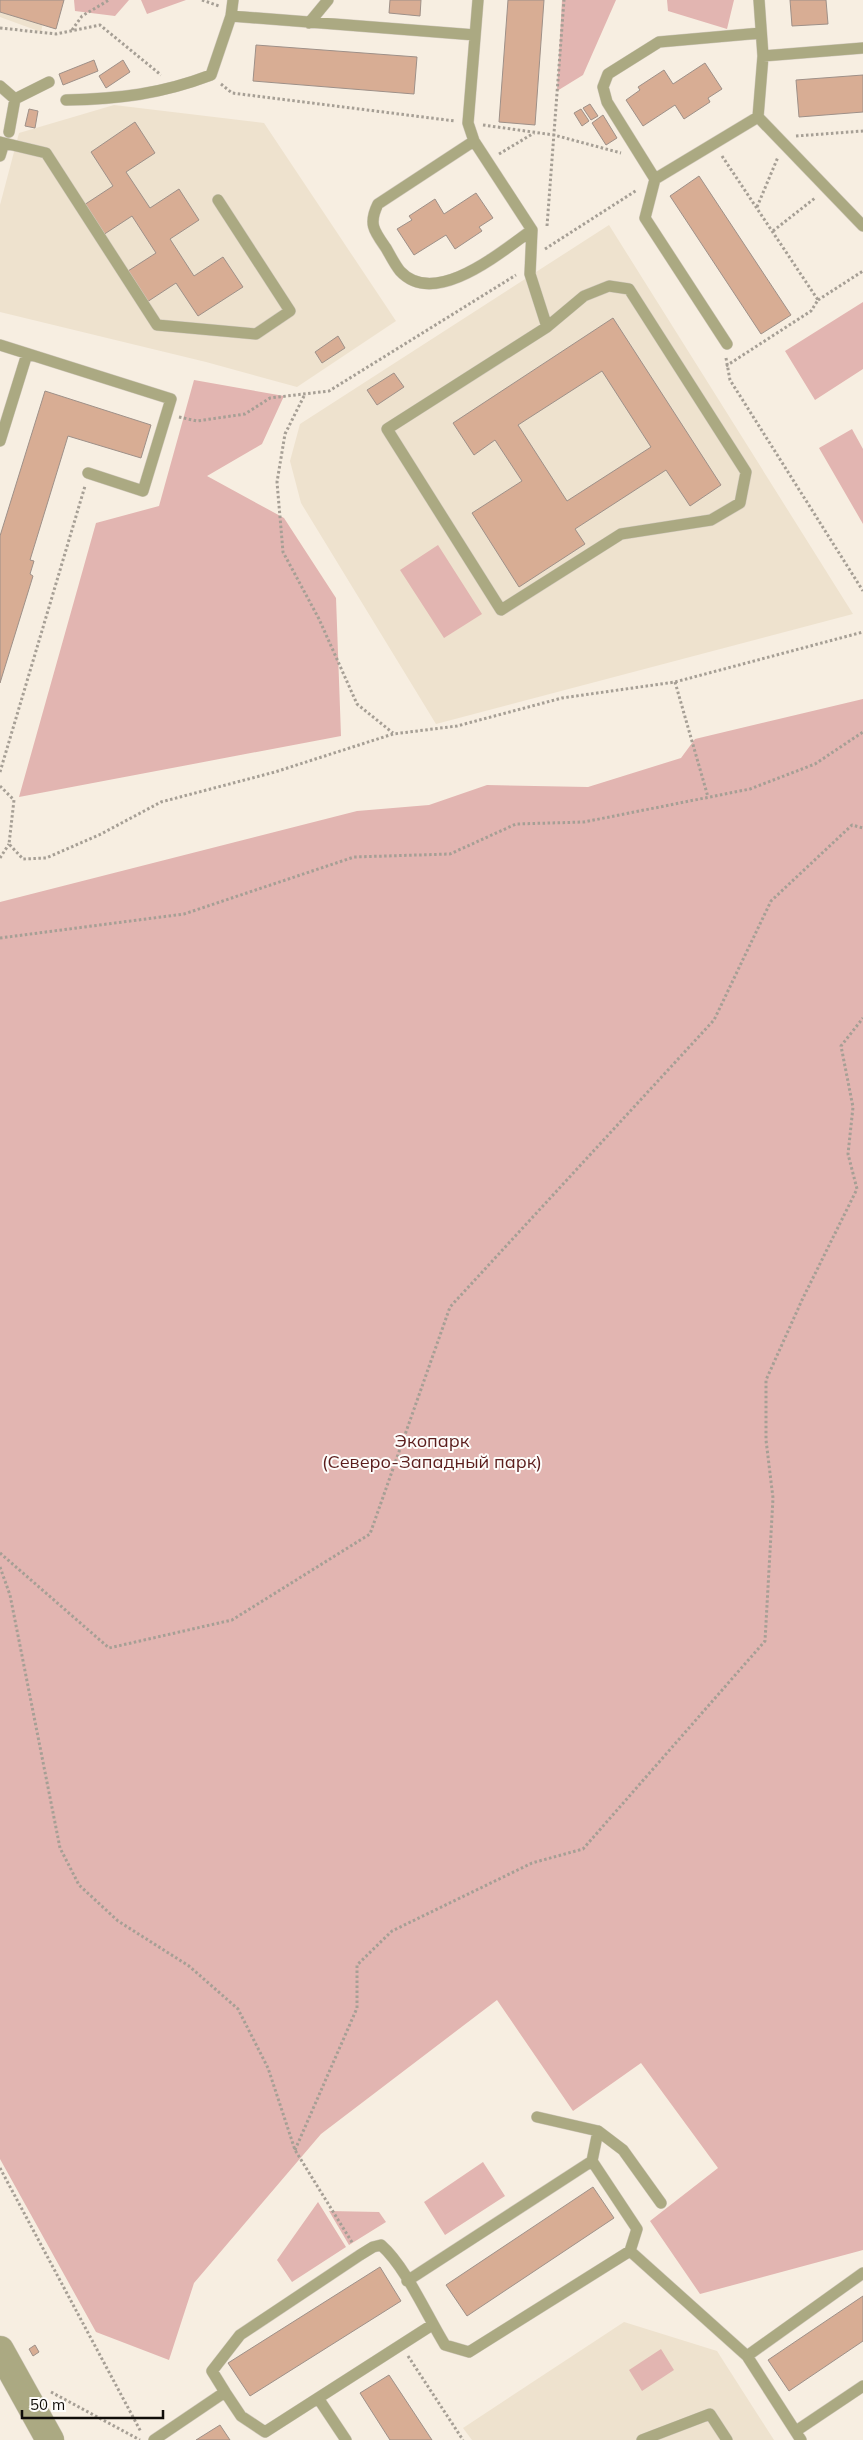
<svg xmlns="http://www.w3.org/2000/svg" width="863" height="2440" font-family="Mulish,sans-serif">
	<rect width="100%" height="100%" fill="#f7eee1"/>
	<path fill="#eee2ce" d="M0,0H48L41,32L0,17Z
		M114,105L264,123L396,321L297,387L206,362L0,312V205L19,133Z
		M609,225L853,614L436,724L301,503L290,461L300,424Z
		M624,2322L717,2351L774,2440H472L463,2428Z"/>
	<path fill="#e2b5b1" d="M74,0H129L115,16L75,11Z
		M141,0H186L147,14Z
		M562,0H616L583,75L557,91Z
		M667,0H734L727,29L668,11Z
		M863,302V369L815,400L785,351Z
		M194,380L284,396L262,444L207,476L284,518L336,598L341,736L19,797L96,523L159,506Z
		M852,429L863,449V524L819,448Z
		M438,545L482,614L444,638L400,570Z
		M863,699V2250L700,2294L650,2221L718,2168L641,2063L573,2111L497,2000L321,2134L194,2283L169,2360L96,2332L0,2159V902L357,811L429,805L487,785L588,787L681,758L695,739Z
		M483,2162L505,2196L445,2235L424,2202Z
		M318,2202L346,2247L292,2282L277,2260Z
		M329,2211L379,2212L386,2222L349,2245Z
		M661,2349L674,2370L642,2391L629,2370Z"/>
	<path fill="#d8ad94" stroke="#9e9088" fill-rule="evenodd" d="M0,0H64L56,29L0,12Z
		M390,0H421L420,16L389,13Z
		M508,0H544L535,125L499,122Z
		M790,0H826L828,24L792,26Z
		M256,45L417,57L414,94L253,81Z
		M94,60L98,71L63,85L59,74Z
		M123,60L130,72L106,88L99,76Z
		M705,63L722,89L708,98L710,102L684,119L675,105L643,126L626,100L640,90L638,87L664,70L673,84Z
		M863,75V112L799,117L796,80Z
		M590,104L598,116L591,120L583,108Z
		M29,109L38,111L35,128L25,126Z
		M581,109L589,121L582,126L574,113Z
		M603,115L617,138L606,145L592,123Z
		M135,122L155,153L126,172L150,208L179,189L199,220L170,239L194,276L223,257L243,287L198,316L176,283L147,302L128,271L156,253L132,216L103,235L84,205L113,186L91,152Z
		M699,176L791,315L761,334L670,196Z
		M476,193L493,218L479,227L482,231L455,249L446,235L414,255L397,229L412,220L409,216L435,199L444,214Z
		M613,318L721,485L690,506L666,470L575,529L585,544L519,587L472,513L522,481L495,440L474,455L453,423ZM602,371L651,447L567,501L518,425Z
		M338,336L345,348L322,363L315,352Z
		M394,373L404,387L377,405L367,390Z
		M45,391L151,425L141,458L68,436L30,560L34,561L30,574L33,576L0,683V536Z
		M593,2187L614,2218L467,2316L446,2285Z
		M380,2267L401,2301L250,2396L228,2363Z
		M863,2296V2341L789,2391L768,2360Z
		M35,2345L39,2352L33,2356L29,2349Z
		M389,2375L432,2440H390L360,2393Z
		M220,2425L230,2440H196Z"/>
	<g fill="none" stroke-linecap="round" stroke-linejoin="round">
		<g stroke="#d2cabe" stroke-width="12">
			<path id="service" d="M233,0L231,16L475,35
				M478,0L468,123L474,141L532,230L530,274L547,327
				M309,23L328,0
				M763,56L863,48
				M0,86L15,99
				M66,100C119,99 161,94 211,75L231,16
				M758,117L863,226
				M9,132L15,99L49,82
				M474,141L378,204C368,224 374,231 386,248C390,255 395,265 400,271C435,309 502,251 532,230
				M0,142L4,143L0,156
				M4,143L46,153L157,325L256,334L290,311L218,200
				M655,179L758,117L763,56L759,0
				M609,286L629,289L746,472L740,503L711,520L621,534L501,610L387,429L547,327L584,296Z
				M727,344L645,218L655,179L607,102L603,87L608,74L659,42L761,33
				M0,345L171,399L143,491L88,473
				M0,441L27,354
				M537,2117L598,2131L623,2150L661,2203
				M592,2161L598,2131
				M407,2281L592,2161L637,2229L630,2251
				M747,2356L863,2273
				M225,2392L241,2416L265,2432L432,2325
				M318,2398L346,2440
				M796,2431L863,2386
				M154,2440L225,2392L212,2371L240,2335L360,2255L373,2247L381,2245C406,2267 427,2316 445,2345L469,2352L630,2251L747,2356L801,2440
				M642,2440L710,2414L727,2440"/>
		</g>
		<g stroke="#d2cabe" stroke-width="29">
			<path id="tertiary" d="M0,2350L50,2440"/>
		</g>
		<path stroke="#a69f95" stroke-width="3" stroke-dasharray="2.5 2.5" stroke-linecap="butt" d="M202,0L219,6
			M0,28L56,34L100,25L161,75
			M72,30L82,16L109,0
			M221,84L232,93L455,121
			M483,125L554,135L621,153
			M796,136L863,131
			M499,154L534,133
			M722,156L818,300L811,311L726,366
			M757,207L778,157
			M547,226L564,0
			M773,231L815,198
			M545,249L637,190
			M818,300L863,271
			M726,358L730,380L863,591
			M304,396L285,434L277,482L283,552L319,619L357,704L393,733
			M179,417L197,421L245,414L270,398L329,391L516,275
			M675,682L708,797
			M0,772L85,486
			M0,786L14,800L9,844L23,859L46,858L101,834L161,802L275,772L393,734L457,726L562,698L675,682L863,632
			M0,858L9,844
			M0,938L184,914L354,857L450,854L516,824L584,822L750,789L815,764L863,732
			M0,1553L109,1648L232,1620L370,1534L450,1307L714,1020L771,901L852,825L863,828
			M0,1567L10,1595L60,1848L79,1885L118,1921L189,1966L238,2009L268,2068L295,2150L353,2244
			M295,2150L357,2008V1965L392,1931L532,1863L583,1849L765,1641L773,1498L766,1440V1380L802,1300L857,1189L848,1154L853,1107L841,1046L863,1018
			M0,2168L141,2432
			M408,2356L463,2440
			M51,2392L140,2440"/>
		<use href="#service" stroke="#aba982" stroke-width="11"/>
		<use href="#tertiary" stroke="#aba982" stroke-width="28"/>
	</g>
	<g text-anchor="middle" stroke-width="4" stroke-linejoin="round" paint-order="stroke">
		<g font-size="18" fill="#5b1d1c" stroke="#fefcfa">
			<text x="432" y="1447">Экопарк<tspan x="432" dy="21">(Северо-Западный парк)</tspan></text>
		</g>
	</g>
	<path d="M22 2410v8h141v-8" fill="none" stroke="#100d09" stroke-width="2.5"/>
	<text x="30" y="2410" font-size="15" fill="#100d09" stroke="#fefcfa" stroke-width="4" paint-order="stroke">50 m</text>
</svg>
